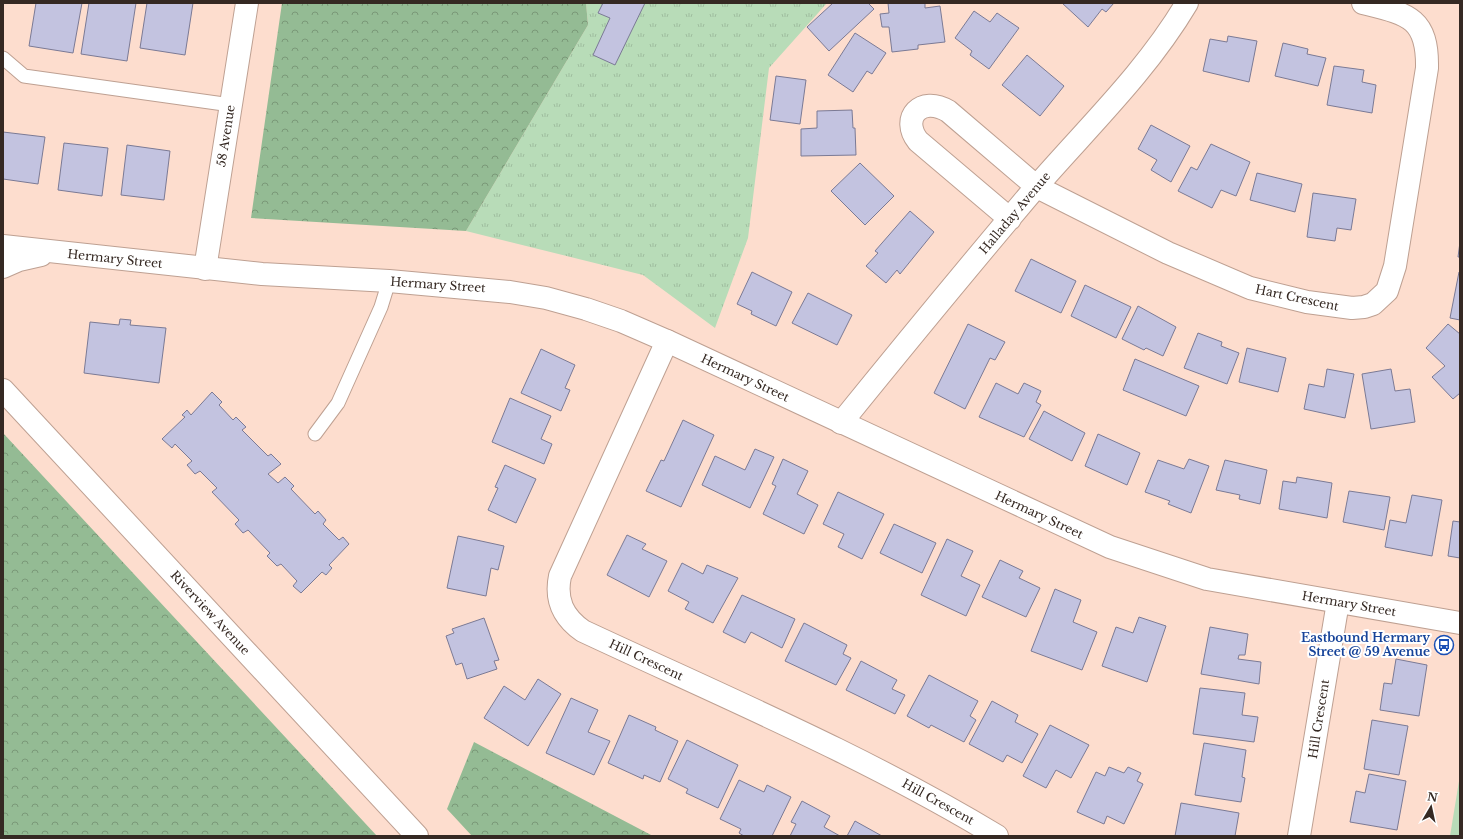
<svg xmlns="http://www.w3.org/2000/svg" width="1463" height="839" font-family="'Libre Baskerville',serif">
	<defs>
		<pattern id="grass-tufts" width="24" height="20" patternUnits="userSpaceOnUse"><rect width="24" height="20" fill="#b8dcb8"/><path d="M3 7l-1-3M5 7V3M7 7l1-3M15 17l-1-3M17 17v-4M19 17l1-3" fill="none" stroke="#9fbd9e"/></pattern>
		<pattern id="forest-crowns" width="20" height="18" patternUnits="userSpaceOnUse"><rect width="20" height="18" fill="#94bb94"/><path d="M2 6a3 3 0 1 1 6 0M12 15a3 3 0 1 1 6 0" fill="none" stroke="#7a9878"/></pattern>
	</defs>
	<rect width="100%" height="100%" fill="#fdddce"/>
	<path fill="url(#grass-tufts)" d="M586,3H827L769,68L748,238L715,328L643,275L466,231L588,25Z"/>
	<path fill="url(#forest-crowns)" d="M282,3H586L588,25L466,231L251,218Z
		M3,433L377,836H3Z
		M474,742L653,836H472L447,809Z"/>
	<path fill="#b8dcb8" d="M1460,775V836H1450Z"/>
	<path fill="#c3c3e0" stroke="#7b7a95" d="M36,3H82L73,53L29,46Z
		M89,3H136L127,61L81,54Z
		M147,3H193L185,55L140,48Z
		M603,3H645L615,65L593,55L610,18L598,13Z
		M833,3H868L874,9L829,51L807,27Z
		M888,3H925V8L940,6L945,42L918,45V49L892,52L889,27H882L880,14L889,13Z
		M1062,3H1114L1106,12L1102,9L1088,27Z
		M974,11L990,22L997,13L1019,28L989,69L970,55L972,51L955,38Z
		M855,33L886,53L872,74L867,71L853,92L828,75Z
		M1228,36L1257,41L1249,82L1203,71L1210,39L1227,42Z
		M1283,43L1308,49L1307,54L1326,58L1318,86L1275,76Z
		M1027,55L1064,86L1040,116L1002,85Z
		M1334,66L1364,70L1362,82L1376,85L1372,113L1327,105Z
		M776,76L806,80L800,124L770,120Z
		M852,110L853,128H855L856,155L801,156V129L817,128V111Z
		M1151,125L1190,146L1171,182L1151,170L1157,160L1138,149Z
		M3,132L45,137L38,184L3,179Z
		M64,143L108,148L102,196L58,190Z
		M1211,144L1250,162L1236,196L1221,190L1212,208L1178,191L1191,167L1197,170Z
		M127,145L170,151L164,200L121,195Z
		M860,163L894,196L865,225L831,191Z
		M1257,173L1302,184L1295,212L1250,200Z
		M1313,193L1356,199L1351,230L1337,228L1335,241L1307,237Z
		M910,211L934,232L900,274L897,270L886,283L866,266L878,253L875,251Z
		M1460,242V257H1458Z
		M1031,259L1076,281L1061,313L1015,291Z
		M752,272L792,292L776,326L751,314L752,311L737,304Z
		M1459,272H1460V320L1450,318Z
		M1085,285L1131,307L1116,338L1071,316Z
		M808,293L852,315L837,345L792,323Z
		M1138,306L1176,327L1163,356L1146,348L1144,350L1122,339Z
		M120,319L131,320L130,325L166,328L159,383L84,373L90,322L119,325Z
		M968,324L1005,342L995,360L990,358L965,409L934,393Z
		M1448,324L1460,334V393L1453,399L1432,377L1445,366L1426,348Z
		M1198,333L1222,342L1221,346L1239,353L1227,384L1184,368Z
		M1247,348L1286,358L1278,392L1239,382Z
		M541,349L575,365L565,388L570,390L561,411L521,393Z
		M1135,359L1199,386L1186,416L1123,390Z
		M1327,369L1354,374L1345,418L1304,409L1309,384L1324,387Z
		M1391,369L1395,391L1410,389L1415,422L1371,429L1362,374Z
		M996,383L1018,394L1024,383L1041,391L1036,402L1041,405L1024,437L979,417Z
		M212,392L222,402L219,405L233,420L236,417L246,427L242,430L268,456L271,454L281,464L268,474L278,483L285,477L294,486L291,489L315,514L318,511L326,520L323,524L339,540L343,537L349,544L329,565L332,568L326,575L322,572L301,593L293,586L297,581L281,564L277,566L267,556L270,553L248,530L243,533L235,524L239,520L212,492L217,488L200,471L195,474L187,465L192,461L175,444L172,448L162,439L185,417L182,415L187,410L191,415Z
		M510,398L551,416L541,439L552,444L544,464L492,442Z
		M1044,411L1085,433L1072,461L1029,439Z
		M683,420L714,435L681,507L646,491L661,460L664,461Z
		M1098,434L1140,453L1127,485L1085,466Z
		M755,449L774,457L750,508L702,485L715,456L745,470Z
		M783,459L808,471L797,494L818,505L804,534L763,514L776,486L772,484Z
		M1189,459L1209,466L1191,513L1168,504L1170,501L1145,492L1158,460L1184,469Z
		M1225,460L1267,470L1260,504L1239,499L1240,495L1216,490Z
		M505,465L536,479L516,523L488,510L498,488L495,487Z
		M1297,477L1332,483L1327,518L1279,509L1283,481L1296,483Z
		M1349,491L1390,497L1384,530L1343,522Z
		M838,492L884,514L862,559L838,547L844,534L823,524Z
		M1412,495L1442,500L1432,556L1385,547L1390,520L1406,523Z
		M1453,521L1460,522V558L1448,556Z
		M894,524L936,543L922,573L880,553Z
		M627,535L646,544L642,549L667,561L649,597L607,575Z
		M458,536L504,546L498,570L491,568L486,596L447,588Z
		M947,539L973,551L961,576L980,585L966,616L921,595Z
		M1000,560L1023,571L1019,578L1040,588L1026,617L982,597Z
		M682,563L703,574L707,565L738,578L713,623L685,609L689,602L668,591Z
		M1055,589L1081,600L1073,622L1097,632L1082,670L1031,651Z
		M742,595L795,619L782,648L751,632L745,643L723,632Z
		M1139,617L1166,626L1147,682L1102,666L1116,627L1133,633Z
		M484,618L499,660L494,661L497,669L467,679L462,663L456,665L446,636L454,633L452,629Z
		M804,623L847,645L843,654L851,658L836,685L785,661Z
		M1210,627L1248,634L1245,655H1239L1238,659L1261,662L1259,684L1201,674Z
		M1396,659L1427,665L1419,716L1380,710L1384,683L1392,684Z
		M861,661L897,680L892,689L905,695L895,714L846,690Z
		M929,675L978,701L970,716L976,720L964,742L931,725L929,728L907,716Z
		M538,679L561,694L528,746L484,718L504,686L525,700Z
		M1200,688L1245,693L1242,715L1258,717L1254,742L1193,734Z
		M571,698L598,710L588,732L610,741L594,775L546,753Z
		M992,701L1018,715L1015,722L1038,734L1022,763L1007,755L1003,762L969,744Z
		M629,715L656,727L655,730L678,741L660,782L644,775L643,779L608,763Z
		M1372,720L1408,726L1399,775L1364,769Z
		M1050,725L1089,745L1071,778L1056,770L1046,788L1023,776Z
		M687,740L738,765L718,808L686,793L688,789L668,779Z
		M1204,743L1246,750L1242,777L1245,778L1241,802L1195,795Z
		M1109,767L1124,773L1128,767L1141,773L1137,781L1143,784L1124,824L1107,816L1104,824L1077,812L1096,772L1105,776Z
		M1369,774L1406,781L1397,830L1350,822L1356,791L1365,793Z
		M739,780L764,792L767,785L791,797L772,836H744L739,833L741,829L720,819Z
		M802,801L830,816L824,827L840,836H790L796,824L791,822Z
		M1181,803L1239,813L1235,836H1175Z
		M855,821L882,836H847Z"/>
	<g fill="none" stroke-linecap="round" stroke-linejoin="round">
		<g stroke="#bea092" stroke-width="15">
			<path id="service" d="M3,58L24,76L231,105
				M315,434L338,403L381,307L389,281"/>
		</g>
		<g stroke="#bea092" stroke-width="24">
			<path id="minor" d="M1010,219L918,141C900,118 921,95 948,111L1037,187L1168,253L1250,288L1307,302L1352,308L1364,307L1373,304L1387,291L1395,266L1427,68C1428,17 1407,14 1363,3
				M205,269L247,3
				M667,341L560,576C555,600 563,617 583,631C722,696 865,756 997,836
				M841,423C905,344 970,265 1036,187C1088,127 1146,72 1187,3
				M1299,836L1338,602"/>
		</g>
		<g stroke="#bea092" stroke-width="24">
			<path id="tertiary" d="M3,246L262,274L389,281L510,292L546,298L586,309L621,321L667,341L1110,547L1207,579L1460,623
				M3,267L19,260L41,255
				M3,390L417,836"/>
		</g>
		<use href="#service" stroke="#fff" stroke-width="13"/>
		<use href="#minor" stroke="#fff" stroke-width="22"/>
		<use href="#tertiary" stroke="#fff" stroke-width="22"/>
	</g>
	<defs>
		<g id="bus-ring" transform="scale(1)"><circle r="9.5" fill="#fff" stroke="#1a4fb4" stroke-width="1.5"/><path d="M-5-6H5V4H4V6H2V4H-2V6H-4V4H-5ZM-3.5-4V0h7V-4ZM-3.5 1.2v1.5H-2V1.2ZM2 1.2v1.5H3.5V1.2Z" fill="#1a4fb4"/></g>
	</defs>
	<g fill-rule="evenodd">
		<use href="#bus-ring" x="1444" y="645"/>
	</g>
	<g text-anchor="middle" stroke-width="4" stroke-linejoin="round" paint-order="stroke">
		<g font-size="12" fill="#352923" stroke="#fff">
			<text transform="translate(226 136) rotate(-81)" y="4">58 Avenue</text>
			<text transform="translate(1015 213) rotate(-50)" y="4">Halladay Avenue</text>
			<text transform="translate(115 259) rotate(6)" y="4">Hermary Street</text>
			<text transform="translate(438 285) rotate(4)" y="4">Hermary Street</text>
			<text transform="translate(1297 298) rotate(12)" y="4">Hart Crescent</text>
			<text transform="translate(745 378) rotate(25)" y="4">Hermary Street</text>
			<text transform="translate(1039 515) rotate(25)" y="4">Hermary Street</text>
			<text transform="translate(1349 604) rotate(10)" y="4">Hermary Street</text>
			<text transform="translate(210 613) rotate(47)" y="4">Riverview Avenue</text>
			<text transform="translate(646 660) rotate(25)" y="4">Hill Crescent</text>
			<text transform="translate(1319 719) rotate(-81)" y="4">Hill Crescent</text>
			<text transform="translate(938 802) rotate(29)" y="4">Hill Crescent</text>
		</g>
		<g font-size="12" font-weight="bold" fill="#164399" stroke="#fff" text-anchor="end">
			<text x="1430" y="642">Eastbound Hermary<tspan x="1430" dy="14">Street @ 59 Avenue</tspan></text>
		</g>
	</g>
	<rect width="1463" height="839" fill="none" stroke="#352923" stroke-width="8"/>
	<g transform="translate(1431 807) rotate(9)" stroke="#ffffff" stroke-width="3" paint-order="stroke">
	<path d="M0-3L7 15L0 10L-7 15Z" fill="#352923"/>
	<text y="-6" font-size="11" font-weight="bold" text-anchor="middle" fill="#352923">N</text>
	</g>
</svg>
